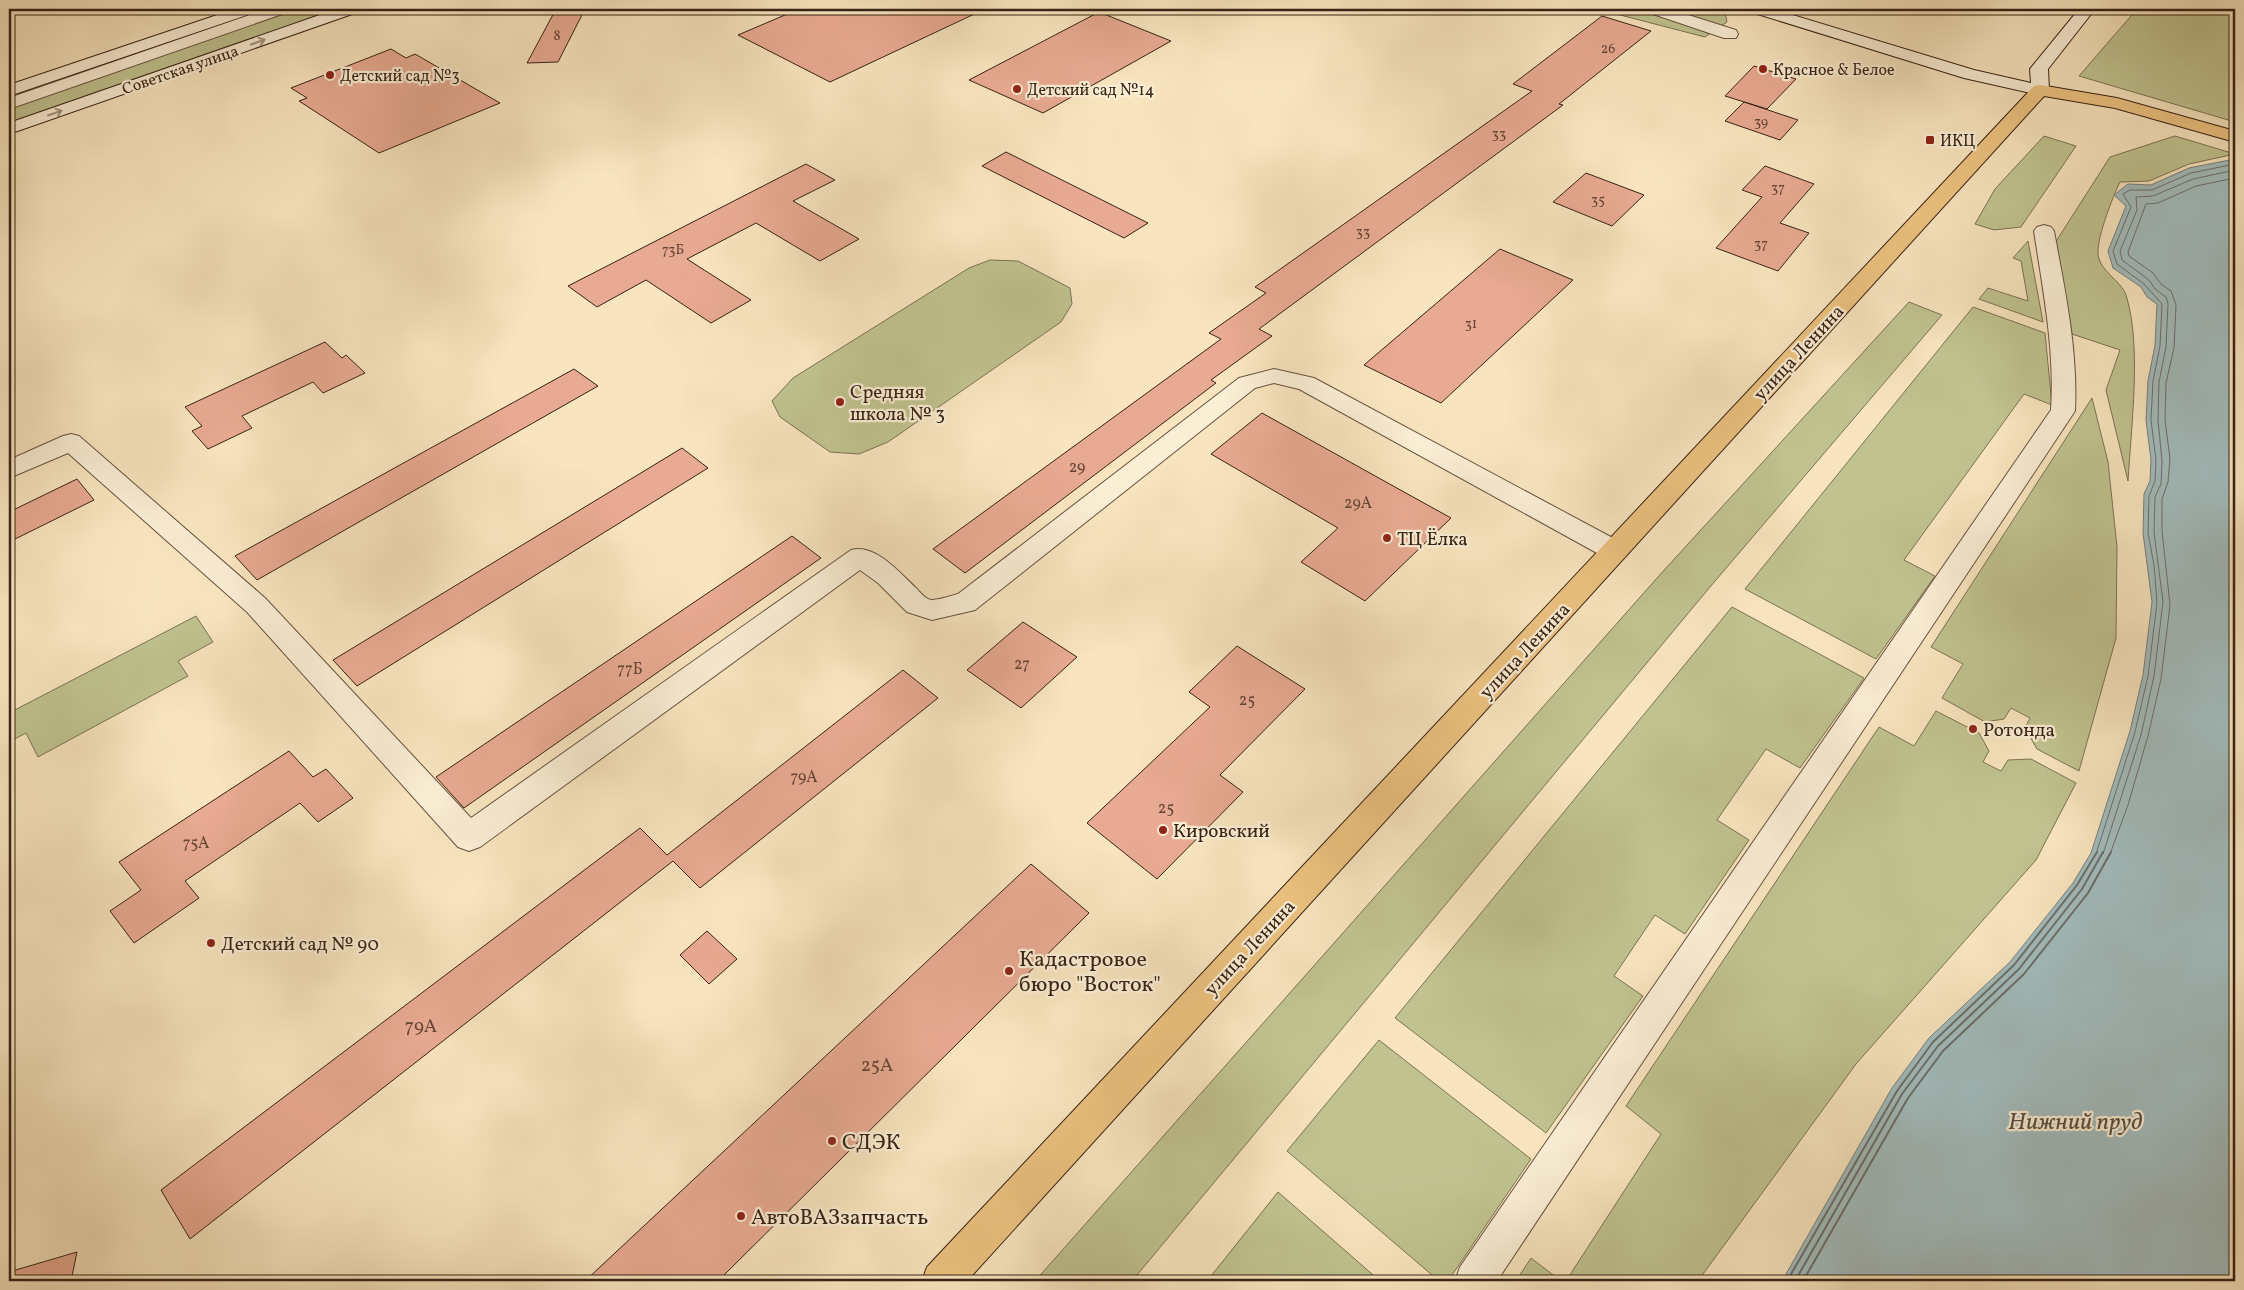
<svg xmlns="http://www.w3.org/2000/svg" width="2244" height="1290" font-family="Vollkorn,serif">
	<rect width="100%" height="100%" fill="#f8e5bf"/>
	<filter id="stains"><feTurbulence type="fractalNoise" baseFrequency=".004" numOctaves="4"/><feColorMatrix values="0 0 0 0 .2 0 0 0 0 .09 0 0 0 0 .02 0 0 0 .5 -.17"/></filter>
	<radialGradient id="worn" r=".72"><stop offset=".6" stop-color="#630" stop-opacity="0"/><stop offset="1" stop-color="#630" stop-opacity=".3"/></radialGradient>
	<path fill="#c0c390" stroke="#7c7252" d="M267,9H338L9,125V98Z
		M1597,9H1716L1725,12L1727,22L1705,37Z
		M2137,9H2235V122L2079,76Z
		M2044,136L2076,146L2021,227L1994,230L1975,224L1995,189Z
		M2175,136L2235,154L2189,164L2149,181L2120,182C2113,196 2098,235 2098,251C2097,270 2121,280 2126,295C2142,346 2131,427 2128,481L2106,390L2120,350L2072,334L2055,243L2110,157Z
		M2028,241L2043,322L1979,299L1988,288L2028,301L2021,261L2013,258Z
		M990,260L1018,261L1070,288L1072,304L1061,322L888,442L859,454L830,452L780,417L772,401L793,378L969,268Z
		M1909,302L1942,315L1710,587L1132,1281H1035L1657,578Z
		M1973,307L2045,333L2052,405L2024,394L1904,560L1935,576L1876,659L1745,589Z
		M2092,398L2108,462L2117,547L2116,638L2079,771L2037,749L2025,728L2030,718L2011,708L2004,719L1985,722L1942,698L1963,664L1931,647Z
		M1732,607L1864,678L1800,768L1766,749L1717,820L1749,840L1685,934L1655,915L1614,976L1643,996L1546,1133L1395,1018Z
		M196,616L213,642L178,661L188,676L38,757L26,733L9,742V713Z
		M1936,711L1979,733L1989,751L1983,762L2001,771L2008,760L2031,759L2076,783L2036,860L1856,1064L1698,1281H1566L1661,1134L1626,1106L1879,727L1914,746Z
		M1379,1040L1531,1159L1448,1281H1439L1287,1151Z
		M1278,1192L1380,1281H1207Z
		M1531,1258L1561,1281H1516Z"/>
	<path fill="#a2bcbd" stroke="#777e7a" d="M2235,159V1281H1782L1892,1088L1929,1038L2010,962L2073,883L2091,853L2130,731L2143,675L2152,602L2143,533L2144,494L2150,481L2151,460L2146,420L2148,381L2155,345L2157,304L2147,297L2141,287L2113,268L2108,251L2126,206L2114,195L2128,184L2151,185L2189,168Z"/>
	<g fill="none" stroke-linecap="round" stroke-linejoin="round">
		<path stroke="#6c6f69" stroke-width="1" d="M2096,854L2135,732L2148,676L2157,603L2154,565L2148,533L2149,496L2155,481L2156,460L2151,420L2153,381L2160,346L2162,304L2144,284L2117,264L2113,251L2131,207L2123,194L2130,190H2152L2191,173L2235,164
			M2103,854L2141,735L2154,676L2163,602L2154,532L2155,497L2161,484L2162,461L2158,420L2159,382L2166,347L2168,304L2166,297L2155,289L2149,280L2122,260L2120,251L2137,210L2136,197L2153,196L2193,179L2235,170
			M2110,854L2128,805L2148,736L2161,679L2170,605L2162,531V499L2168,482L2170,459L2165,420L2166,383L2174,348L2176,305L2171,291L2161,284L2153,273L2129,256L2128,252L2146,204L2158,203L2196,186L2235,178"/>
		<path stroke="#6c6f69" stroke-width="2" d="M1787,1281L1897,1091L1933,1042L2014,965L2077,885L2097,852
			M1795,1281L1902,1094L1938,1046L2019,969L2082,889L2103,852
			M1803,1281L1908,1098L1943,1051L2024,974L2088,893L2111,852"/>
	</g>
	<path fill="#e8aa92" stroke="#372215" d="M556,9H585L558,62L527,63Z
		M799,9H985L830,82L738,35Z
		M1099,12L1171,41L1043,113L969,80Z
		M1602,16L1651,31L1559,104L1563,105L1259,329L1272,336L1211,380L1216,383L965,573L933,549L1221,339L1209,333L1266,293L1255,287L1532,91L1513,84Z
		M391,49L406,58L415,54L500,103L379,153L299,101L307,98L291,88Z
		M1754,66L1796,79L1767,109L1725,96Z
		M1744,102L1798,120L1780,140L1725,121Z
		M1006,152L1148,223L1124,238L982,166Z
		M806,164L835,180L793,201L859,239L820,261L756,223L687,259L751,300L711,323L646,280L597,307L568,286Z
		M1765,166L1814,184L1780,223L1809,233L1778,271L1716,248L1762,197L1742,190Z
		M1586,173L1644,195L1612,226L1553,202Z
		M1500,249L1573,280L1441,403L1364,365Z
		M325,342L342,358L346,355L365,373L323,393L313,382L242,416L252,428L208,449L192,431L202,426L185,407Z
		M574,369L598,386L257,580L235,556Z
		M1262,413L1395,487L1451,518L1365,601L1301,562L1338,528L1211,454Z
		M682,448L708,468L357,686L333,660Z
		M77,479L94,500L9,542V512Z
		M792,536L821,558L464,808L436,777Z
		M1023,622L1077,657L1021,708L967,670Z
		M1237,646L1305,689L1220,775L1243,792L1157,879L1087,823L1210,707L1189,692Z
		M903,670L938,698L700,888L673,861L190,1239L161,1190L640,828L667,855Z
		M289,751L313,777L326,769L353,798L318,822L300,803L185,881L199,898L134,943L110,911L141,890L119,862Z
		M1031,864L1089,913L718,1281H585Z
		M707,931L737,959L709,984L680,955Z
		M77,1252L71,1281H9V1272Z"/>
	<g fill="none" stroke-linecap="round" stroke-linejoin="round">
		<g stroke="#675340" stroke-width="2">
			<path id="street" d="M267,9H290L288,12L9,109V98Z
				M1645,9H1669L1736,30L1738,34L1736,38H1724L1647,12Z
				M2044,225L2051,227L2054,231C2065,291 2078,350 2075,411L1497,1281H1455L1460,1267L2051,410C2055,350 2043,291 2034,231L2037,227Z
				M1274,369L1314,378L1624,544L1628,551L1624,558L1615,560L1606,558L1299,389L1274,383L1255,388L975,610L932,620L907,612L878,583L860,570L480,847L469,851L458,847L247,612L68,453L9,478V460L63,436L71,434L79,436L265,598L471,818L851,550C875,543 900,573 916,588C920,592 925,599 931,600C939,600 950,596 958,594L1239,378Z"/>
		</g>
		<g stroke="#372215" stroke-width="2">
			<path id="secondary" d="M235,9H258L256,12L9,96V85Z
				M337,9H360L358,12L9,134V123Z
				M1749,9H1773L1974,70L2031,83L2030,69L2079,9H2095L2048,69L2049,90L2046,94L2040,95L1964,78L1751,12Z"/>
		</g>
		<g stroke="#372215" stroke-width="2">
			<path id="primary" d="M2040,85L2117,98L2235,131V142L2115,108L2044,96L967,1281H922L927,1267L2034,86Z"/>
		</g>
		<use href="#street" fill="#faeed5" fill-rule="evenodd"/>
		<use href="#secondary" fill="#faeed5" fill-rule="evenodd"/>
		<use href="#primary" fill="#ecc280" fill-rule="evenodd"/>
	</g>
	<defs><path id="oneway-shaft" d="M-6 0H5M1.5-3L5.5 0L1.5 3" fill="none" stroke-width="1.6" stroke-linecap="round" stroke-linejoin="round" transform="scale(1.25)"/></defs>
	<g stroke="#a2927f">
		<use href="#oneway-shaft" transform="translate(258 42) rotate(-19)"/>
		<use href="#oneway-shaft" transform="translate(55 113) rotate(-19)"/>
	</g>
	<g fill="#8f2418" stroke="#faeed5" stroke-width="2">
		<circle cx="1763" cy="69" r="5"/>
		<circle cx="330" cy="75" r="5"/>
		<circle cx="1017" cy="89" r="5"/>
		<rect x="1925" y="135" width="10" height="10" rx="2.5"/>
		<circle cx="840" cy="402" r="5"/>
		<circle cx="1387" cy="538" r="5"/>
		<circle cx="1973" cy="729" r="5"/>
		<circle cx="1163" cy="830" r="5"/>
		<circle cx="211" cy="943" r="5"/>
		<circle cx="1009" cy="971" r="5"/>
		<circle cx="832" cy="1141" r="5"/>
		<circle cx="741" cy="1216" r="5"/>
	</g>
	<g text-anchor="middle" stroke-width="4.5" stroke-linejoin="round" paint-order="stroke">
		<g font-size="14" fill="#634434">
			<text x="557" y="40">8</text>
			<text x="1608" y="53">26</text>
			<text x="1761" y="126">39</text>
			<text x="1499" y="138">33</text>
			<text x="1778" y="192">37</text>
			<text x="1598" y="204">35</text>
			<text x="1363" y="236">33</text>
			<text x="1761" y="248">37</text>
			<text x="673" y="254">73Б</text>
			<text x="1471" y="328">31</text>
		</g>
		<g font-size="16" fill="#372215" stroke="#faeed5">
			<text transform="translate(180 69) rotate(-19)" y="6">Советская улица</text>
		</g>
		<g font-size="16" fill="#372215" stroke="#faeed5" text-anchor="start">
			<text x="1773" y="75">Красное &amp; Белое</text>
			<text x="340" y="81">Детский сад №3</text>
			<text x="1027" y="95">Детский сад №14</text>
			<text x="1940" y="146">ИКЦ</text>
		</g>
		<g font-size="16" fill="#634434">
			<text x="1077" y="472">29</text>
			<text x="1358" y="508">29А</text>
			<text x="1022" y="669">27</text>
			<text x="630" y="674">77Б</text>
			<text x="1247" y="705">25</text>
			<text x="804" y="782">79А</text>
			<text x="1166" y="813">25</text>
			<text x="196" y="848">75А</text>
		</g>
		<g font-size="19" fill="#372215" stroke="#faeed5">
			<text transform="translate(1798 352) rotate(-47)" y="7">улица Ленина</text>
			<text transform="translate(1524 650) rotate(-47)" y="7">улица Ленина</text>
			<text transform="translate(1249 947) rotate(-47)" y="7">улица Ленина</text>
		</g>
		<g font-size="19" fill="#372215" stroke="#faeed5" text-anchor="start">
			<text x="850" y="398">Средняя<tspan x="850" dy="22">школа № 3</tspan></text>
			<text x="1397" y="545">ТЦ Ёлка</text>
			<text x="1983" y="736">Ротонда</text>
			<text x="1173" y="837">Кировский</text>
			<text x="221" y="950">Детский сад № 90</text>
		</g>
		<g font-size="19" fill="#634434">
			<text x="421" y="1032">79А</text>
			<text x="877" y="1071">25А</text>
		</g>
		<g font-size="22" fill="#372215" stroke="#faeed5" text-anchor="start">
			<text x="1019" y="966">Кадастровое<tspan x="1019" dy="25">бюро "Восток"</tspan></text>
			<text x="842" y="1149">СДЭК</text>
			<text x="751" y="1224">АвтоВАЗзапчасть</text>
		</g>
		<g font-size="24" font-style="italic" fill="#575047" stroke="#faeed5">
			<text x="2075" y="1129">Нижний пруд</text>
		</g>
	</g>
	<rect width="2244" height="1290" fill="none" stroke="#f8e5bf" stroke-width="30"/>
	<rect x="10" y="10" width="2224" height="1270" fill="none" stroke="#372215" stroke-width="2.5"/>
	<rect x="15" y="15" width="2214" height="1260" fill="none" stroke="#372215"/>
	<rect width="100%" height="100%" filter="url(#stains)"/>
	<rect width="100%" height="100%" fill="url(#worn)"/>
</svg>
